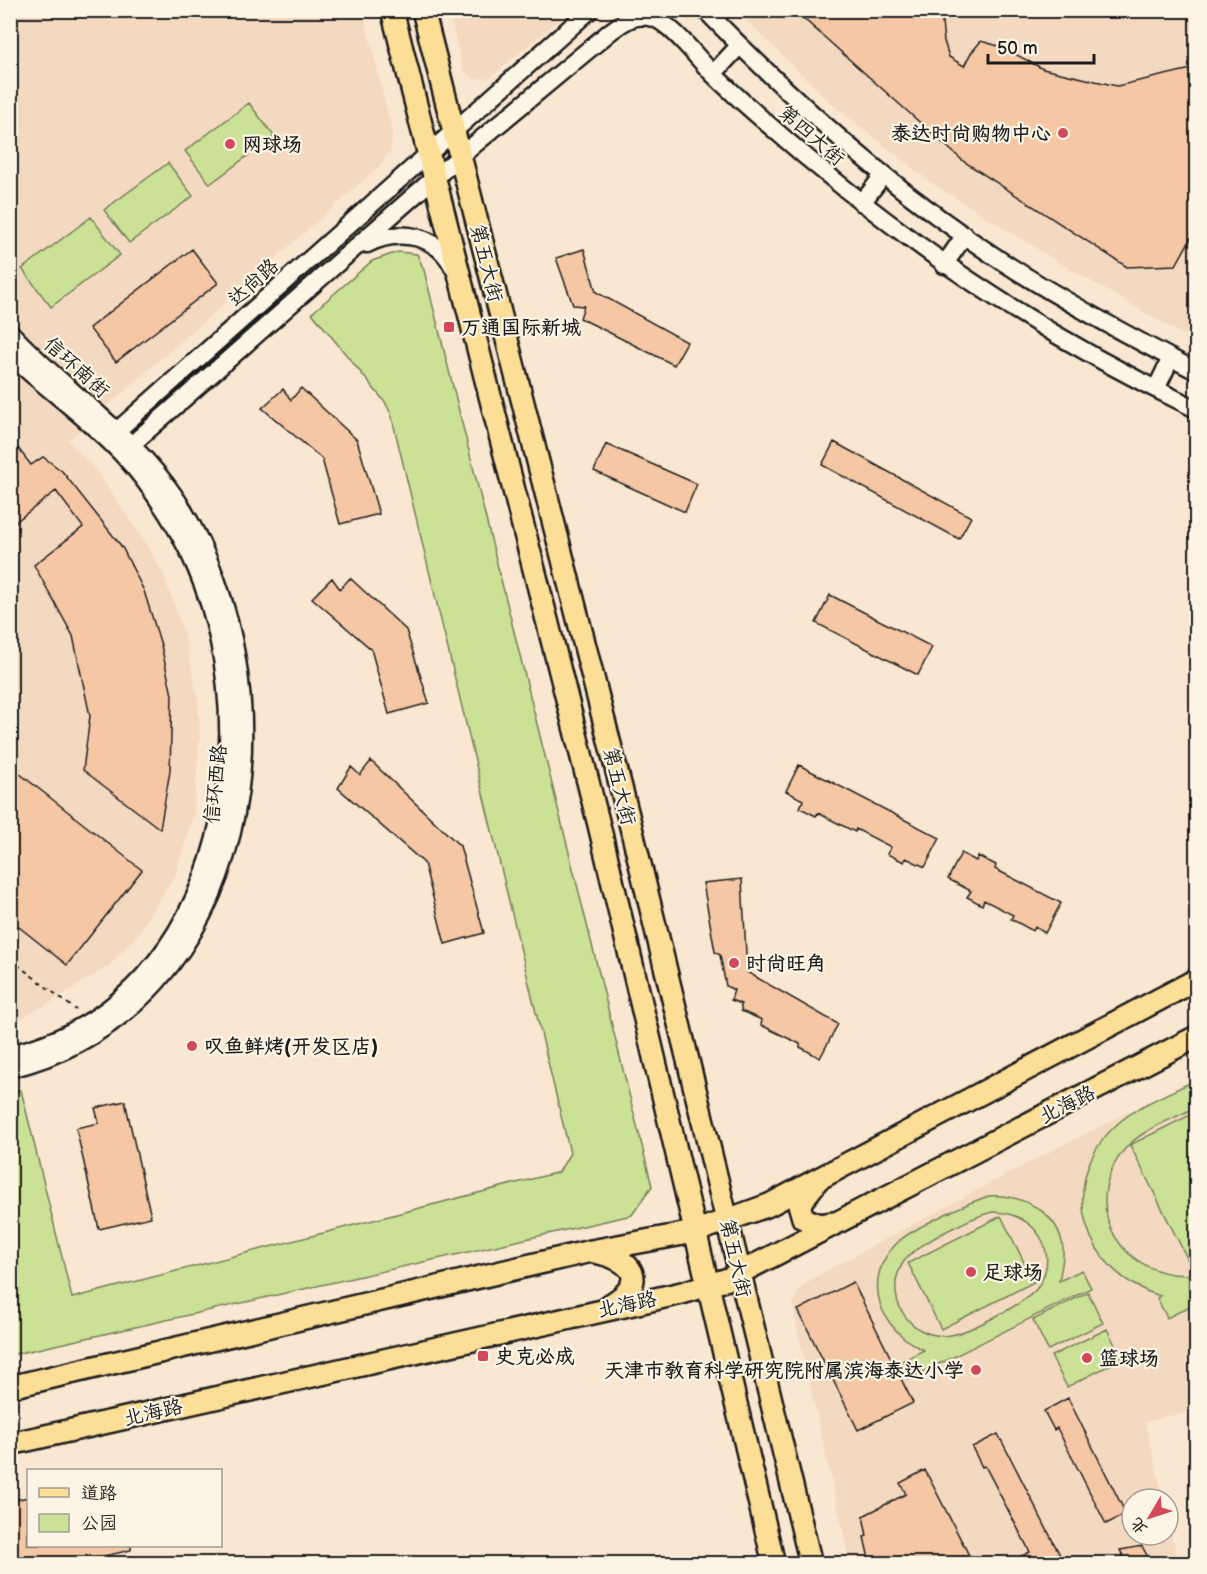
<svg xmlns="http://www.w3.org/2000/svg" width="1207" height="1574" font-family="'Balsamiq Sans','LXGW WenKai TC',sans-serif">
	<rect width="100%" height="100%" fill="#fae7d2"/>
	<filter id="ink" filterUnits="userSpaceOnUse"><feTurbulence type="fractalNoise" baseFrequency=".0167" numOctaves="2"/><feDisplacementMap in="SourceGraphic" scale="12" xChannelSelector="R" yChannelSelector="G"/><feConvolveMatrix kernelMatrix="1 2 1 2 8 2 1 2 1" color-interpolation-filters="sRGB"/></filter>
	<g filter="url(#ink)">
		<path fill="#f4d9c1" d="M11,11H363L392,130L391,151L379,167L68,441L95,469L138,531L162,571L173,601L184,633L198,699L200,736L194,812L176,874L137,935L109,966L50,1003L11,1023Z
			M449,11V10L569,11L490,78L474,79L463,70Z
			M737,11H1196V342L1063,265L930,182L833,105Z
			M1196,1078V1410L1145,1422L1164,1499H1132V1535H1168V1518L1179,1563H850L796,1324L793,1304L802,1286L820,1274L1037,1158Z"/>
		<path fill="#cbe196" stroke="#747e59" stroke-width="1.5" fill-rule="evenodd" d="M249,103L274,136L210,184L185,151Z
			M168,163L193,196L129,243L104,210Z
			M91,217L120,255L51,307L22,269Z
			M398,252L417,254L424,270L652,1186L632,1215L11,1355V1092L21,1090L72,1298L559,1172L570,1153L391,414L385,402L312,313L372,261Z
			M1196,1080V1107C1174,1119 1142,1129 1125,1149C1076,1207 1124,1283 1196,1274V1303L1167,1318L1157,1298L1160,1296C1085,1274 1055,1186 1113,1128C1135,1106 1168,1094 1196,1080Z
			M1196,1112V1271L1194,1272L1130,1145Z
			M989,1196C1022,1194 1059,1212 1063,1248C1064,1259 1061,1270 1059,1281L1082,1270L1091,1288L909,1379L900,1362L924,1350C880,1331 859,1279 898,1242C913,1228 969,1202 989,1196ZM993,1212C1033,1212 1062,1250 1038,1287C1028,1302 969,1332 951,1335C909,1342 880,1294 905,1260C917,1244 973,1216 993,1212Z
			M1001,1216L1034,1282L941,1329L908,1263Z
			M1088,1292L1103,1323L1048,1350L1033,1320Z
			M1107,1329L1122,1359L1067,1387L1051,1356Z"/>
		<path fill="#f5c7a4" stroke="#1c1c1c" stroke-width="1.5" d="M794,10H950L942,22L944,41L949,57L964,66L971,53L981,41L1002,47L1043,69L1117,86L1191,69L1197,71V227L1176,265L1127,267L963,161Z
			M192,249L218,283L116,362L89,328Z
			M584,249L596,292L687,342L674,365L580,318L584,306L573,305L556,258Z
			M301,388L357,440L379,514L340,524L322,459L262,408L283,389L291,400Z
			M10,438L31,465L43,457L62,471L122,547L144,591L161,645L172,695L170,771L160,829L83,770L90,716L73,636L34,565L83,527L56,491L10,526Z
			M834,442L971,517L959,539L822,465Z
			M606,444L697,484L685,512L594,471Z
			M332,578L340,589L350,578L406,630L429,703L389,714L371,649L312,598Z
			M830,595L932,647L918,675L816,623Z
			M371,761L460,846L484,933L445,944L424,863L338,788L351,767L360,775Z
			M799,765L940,838L925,867L906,858L904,862L887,854L891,847L856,829L855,832L818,813L816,816L800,808L803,800L786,791Z
			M10,766L142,870L67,965L10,920Z
			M961,853L976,861L978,856L996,865L995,869L1061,903L1045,933L1035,927L1033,931L1011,919L1013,915L984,900L982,905L967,897L971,891L948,879Z
			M742,879L747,972L838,1024L820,1058L800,1047V1044L761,1025L762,1020L741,1011V1004L731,1000L734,990L726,986L720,955L715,952L703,883Z
			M125,1101L151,1217L99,1229L76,1128L99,1123L95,1108Z
			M853,1282L913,1403L858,1430L798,1310Z
			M1068,1398L1126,1514L1106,1524L1057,1428L1054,1430L1044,1411Z
			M998,1434L1008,1453L1064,1563H1007L1030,1552L985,1466L982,1467L972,1447Z
			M925,1470L973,1563H870L864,1537L867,1536L863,1516L906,1494L900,1483Z
			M28,1497V1545H131V1550L74,1563H10V1501Z
			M1142,1546L1151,1563H1127L1120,1550Z"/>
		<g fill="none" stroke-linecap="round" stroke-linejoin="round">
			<g stroke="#1c1c1c" stroke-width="21">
				<path id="minor" d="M705,10C795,103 894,191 1003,262C1065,302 1130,337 1196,371
					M713,74L739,46
					M862,203L884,174
					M367,244C399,228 438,234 454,269
					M944,265L965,235
					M10,332C64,391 133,433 177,500C299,690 257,1008 10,1069
					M10,355C47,389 88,418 122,454C145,478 164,507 180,535C277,710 231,1003 10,1054
					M1156,389L1171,358
					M110,437L590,10
					M122,453L433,179L611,31C625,21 635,13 653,18C671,23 698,59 712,73C728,89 745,104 762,119C898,239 1033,331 1196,409"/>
			</g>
			<g stroke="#1c1c1c" stroke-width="26">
				<path id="major" d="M392,10L599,825L774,1564
					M423,10L629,819L811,1564
					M815,1184L799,1204L803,1218L819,1225L834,1223
					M594,1252C632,1259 651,1281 610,1305
					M10,1387L591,1251L694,1232L769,1205L1196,980
					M10,1444L682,1293L728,1279L1196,1037"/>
			</g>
			<path stroke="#1c1c1c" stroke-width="2" stroke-dasharray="4.5 4.5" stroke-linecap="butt" d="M10,959L76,1010"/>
			<use href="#minor" stroke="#fcf5e5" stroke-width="16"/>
			<use href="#major" stroke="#fdde96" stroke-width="21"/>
		</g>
	</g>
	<g fill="#d1495b" stroke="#fcf5e5" stroke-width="2">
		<circle cx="1063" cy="133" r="6"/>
		<circle cx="230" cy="144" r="6"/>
		<rect x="443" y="321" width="12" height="12" rx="3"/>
		<circle cx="734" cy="963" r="6"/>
		<circle cx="192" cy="1046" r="6"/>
		<circle cx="971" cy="1272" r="6"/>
		<rect x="477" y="1350" width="12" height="12" rx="3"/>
		<circle cx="1087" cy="1358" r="6"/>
		<circle cx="976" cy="1370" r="6"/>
	</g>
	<g text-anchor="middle" stroke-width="4.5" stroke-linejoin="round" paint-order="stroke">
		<g font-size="20" font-weight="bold" fill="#1c1c1c" stroke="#fcf5e5" text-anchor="start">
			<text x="1051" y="140" text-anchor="end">泰达时尚购物中心</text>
			<text x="242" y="151">网球场</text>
			<text x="461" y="334">万通国际新城</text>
			<text x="746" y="970">时尚旺角</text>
			<text x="204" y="1053">叹鱼鲜烤(开发区店)</text>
			<text x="983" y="1279">足球场</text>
			<text x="495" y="1363">史克必成</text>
			<text x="1099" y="1365">篮球场</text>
			<text x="964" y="1377" text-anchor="end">天津市教育科学研究院附属滨海泰达小学</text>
		</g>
		<g font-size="20" fill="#1c1c1c" stroke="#fcf5e5">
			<text transform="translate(812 135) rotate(41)" y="7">第四大街</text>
			<text transform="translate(487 263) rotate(76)" y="7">第五大街</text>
			<text transform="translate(253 282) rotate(-42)" y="7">达尚路</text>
			<text transform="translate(77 367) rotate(42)" y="7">信环南街</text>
			<text transform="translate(215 784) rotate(-84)" y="7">信环西路</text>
			<text transform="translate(620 786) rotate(76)" y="7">第五大街</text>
			<text transform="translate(1067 1104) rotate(-27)" y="7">北海路</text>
			<text transform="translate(736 1258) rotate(77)" y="7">第五大街</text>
			<text transform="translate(627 1304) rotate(-12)" y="7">北海路</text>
			<text transform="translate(153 1412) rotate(-13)" y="7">北海路</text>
		</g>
	</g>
	<rect width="1207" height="1574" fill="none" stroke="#fcf5e5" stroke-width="36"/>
	<rect x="18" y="18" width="1171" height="1538" fill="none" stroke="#1c1c1c" stroke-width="2" filter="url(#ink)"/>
	<rect x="27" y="1469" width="195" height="78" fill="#fcf5e5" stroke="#a29e95" stroke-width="1.5"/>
	<rect x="39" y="1488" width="30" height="9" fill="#fdde96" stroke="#a29e95" stroke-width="1.5"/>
	<text x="81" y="1499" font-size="18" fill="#1c1c1c">道路</text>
	<rect x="39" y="1514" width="30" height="18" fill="#cbe196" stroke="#a29e95" stroke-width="1.5"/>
	<text x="81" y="1529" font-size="18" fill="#1c1c1c">公园</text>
	<g transform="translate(1150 1517) rotate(231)"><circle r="28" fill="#fcf5e5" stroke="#a29e95" stroke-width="1.5"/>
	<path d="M0-4.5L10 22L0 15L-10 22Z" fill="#d1495b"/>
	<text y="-9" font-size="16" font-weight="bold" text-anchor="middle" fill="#1c1c1c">北</text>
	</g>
	<path d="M988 54v9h106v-9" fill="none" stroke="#1c1c1c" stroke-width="3"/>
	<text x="997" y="54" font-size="18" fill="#1c1c1c" stroke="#fcf5e5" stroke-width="4.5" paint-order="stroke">50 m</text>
</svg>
